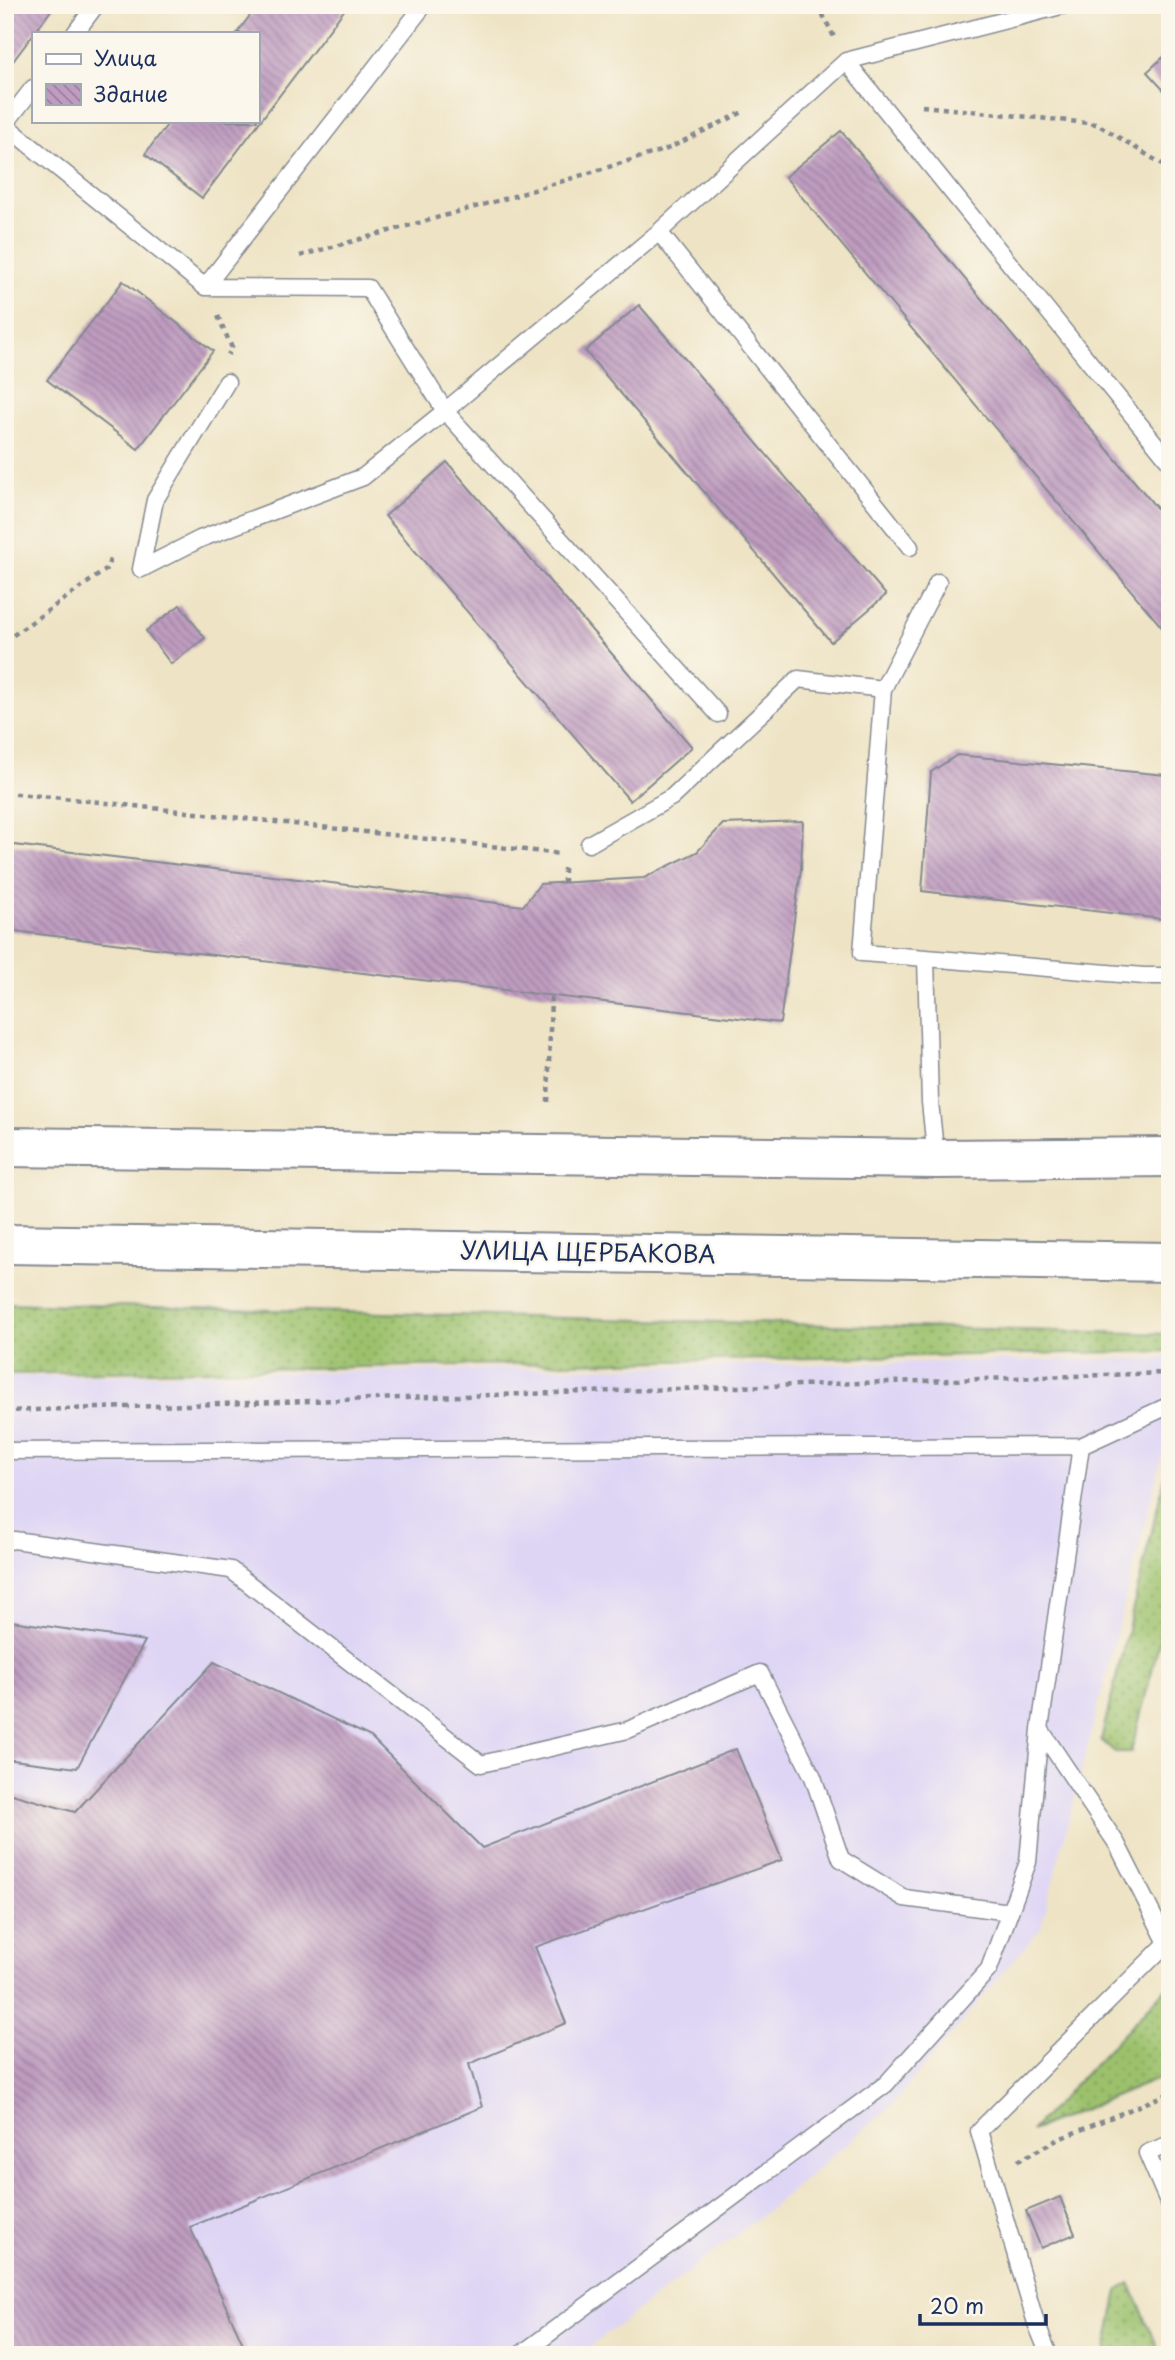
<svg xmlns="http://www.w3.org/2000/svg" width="1175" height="2360" font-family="'Playpen Sans',sans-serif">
	<defs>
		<pattern id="grass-dots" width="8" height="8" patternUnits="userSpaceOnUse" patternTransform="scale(1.75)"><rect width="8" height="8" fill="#9cc16c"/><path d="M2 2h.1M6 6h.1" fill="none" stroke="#7e9d5c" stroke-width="1.8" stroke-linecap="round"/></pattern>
		<pattern id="building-back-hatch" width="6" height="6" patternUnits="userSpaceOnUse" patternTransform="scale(1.75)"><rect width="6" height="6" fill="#bf9cc0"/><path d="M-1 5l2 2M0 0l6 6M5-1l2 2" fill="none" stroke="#9a809f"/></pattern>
	</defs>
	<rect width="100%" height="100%" fill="#fbf7ec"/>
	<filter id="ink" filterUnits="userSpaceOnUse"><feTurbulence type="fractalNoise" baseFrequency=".0143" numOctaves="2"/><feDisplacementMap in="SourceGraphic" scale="14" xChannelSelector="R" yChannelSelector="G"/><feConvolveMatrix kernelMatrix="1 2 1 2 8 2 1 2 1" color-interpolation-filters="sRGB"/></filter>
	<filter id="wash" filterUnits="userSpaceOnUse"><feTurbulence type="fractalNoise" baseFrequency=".00686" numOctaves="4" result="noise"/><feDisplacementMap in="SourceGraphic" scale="28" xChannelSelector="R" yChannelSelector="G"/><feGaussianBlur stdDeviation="1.57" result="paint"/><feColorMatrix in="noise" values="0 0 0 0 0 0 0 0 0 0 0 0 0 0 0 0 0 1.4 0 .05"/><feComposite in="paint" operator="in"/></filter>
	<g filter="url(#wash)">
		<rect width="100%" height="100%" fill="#eee3c4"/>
		<path fill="#ded5f5" d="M1169,1358L1166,1441L1041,1928L890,2107L771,2208L580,2355H5V1377Z"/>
		<path fill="url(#grass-dots)" stroke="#5c7865" stroke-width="2" d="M5,1303L1170,1334V1351L5,1374Z
			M1170,1456V1612H1167L1131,1752H1115L1101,1740Z
			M1170,1835V1891C1160,1868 1158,1858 1170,1835Z
			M1167,1987L1170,1992V2074L1031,2131Z
			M1130,2283L1161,2355H1105L1118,2291Z"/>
		<g id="blocks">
			<path fill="url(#building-back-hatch)" d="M5,5H55L5,72Z
				M258,5H348L202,198L145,154L170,121H257V33H237Z
				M1170,51V97L1147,72Z
				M841,131L1170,524V637L785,177Z
				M123,281L213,351L138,449L47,380Z
				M639,305L886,595L831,642L585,351Z
				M447,462L692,747L630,801L385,516Z
				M180,605L205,638L171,664L146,631Z
				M957,755L1166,775L1170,778V920L922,891L931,772Z
				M803,821L801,869L780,1023L5,930V844L523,906L540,884L644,878L697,852L723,824Z
				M5,1620L145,1641L77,1768L5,1759Z
				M214,1662L371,1737L482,1848L736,1749L782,1860L535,1947L566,2023L469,2064L482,2107L190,2227L248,2355H5V1792L75,1812Z
				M1060,2197L1075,2234L1041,2248L1026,2211Z"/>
		</g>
	</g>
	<g filter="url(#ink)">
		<use href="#blocks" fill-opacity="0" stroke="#848991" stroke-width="2"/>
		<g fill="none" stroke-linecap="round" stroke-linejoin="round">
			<g stroke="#848991" stroke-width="19">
				<path id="service" d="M424,5L205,287L368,288L445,411L659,232L846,61L1065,5
					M75,33L96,5
					M846,61L1170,462
					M5,124L33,88
					M5,125L205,287
					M659,232L910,547
					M227,382L155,500L141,569L200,539L363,477L445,411L718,714
					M589,844L672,797L798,679L883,689
					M926,958L862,953L883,689L938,582
					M936,1159L930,1102L926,958L1144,976H1170
					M5,1451L1081,1446L1170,1405
					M5,1542L14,1540L231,1570L481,1764L628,1730L760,1673L813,1777L841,1859L904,1898L1010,1912
					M1040,1729L1117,1844L1170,1949
					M1170,2144L1147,2153L1170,2206
					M520,2355L886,2084L989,1969L1028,1862L1040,1729L1081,1446
					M1049,2355L1036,2323L979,2131L1167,1943"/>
			</g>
			<g stroke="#848991" stroke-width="42">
				<path id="primary" d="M5,1147L936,1159L1170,1157
					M5,1244L1170,1262"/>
			</g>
			<path stroke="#848991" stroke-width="4.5" stroke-dasharray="5 5" stroke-linecap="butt" d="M818,5L834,37
				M922,106L1097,124L1170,169
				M300,256L511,197L667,149L743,112
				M218,316L232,348L228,355
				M5,641L107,569L110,559
				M5,793L63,798L561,854
				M564,883V863
				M548,1102L551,995
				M5,1411L1165,1373
				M1165,1740L1170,1741
				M1018,2161L1059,2139L1170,2093"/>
			<use href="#service" stroke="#fff" stroke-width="16"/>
			<use href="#primary" stroke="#fff" stroke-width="38"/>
		</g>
	</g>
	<g text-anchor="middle" stroke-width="5" stroke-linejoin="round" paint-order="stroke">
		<g font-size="24" fill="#1b2f5e" stroke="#fbf7ec">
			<text transform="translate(588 1253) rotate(1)" y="8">УЛИЦА ЩЕРБАКОВА</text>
		</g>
	</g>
	<rect width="1175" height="2360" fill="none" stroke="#fbf7ec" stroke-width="28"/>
	<rect x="32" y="32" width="228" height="91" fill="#fbf7ec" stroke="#a1a7b3" stroke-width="2"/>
	<rect x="46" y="54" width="35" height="10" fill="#ffffff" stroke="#a1a7b3" stroke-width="2"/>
	<text x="94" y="66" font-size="21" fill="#1b2f5e">Улица</text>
	<rect x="46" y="84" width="35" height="21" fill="url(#building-back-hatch)" stroke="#a1a7b3" stroke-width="2"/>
	<text x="94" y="102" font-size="21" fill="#1b2f5e">Здание</text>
	<path d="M920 2314v10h126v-10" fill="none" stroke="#1b2f5e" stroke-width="3.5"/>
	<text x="930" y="2314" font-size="21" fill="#1b2f5e" stroke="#fbf7ec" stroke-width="5" paint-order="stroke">20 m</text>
</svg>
